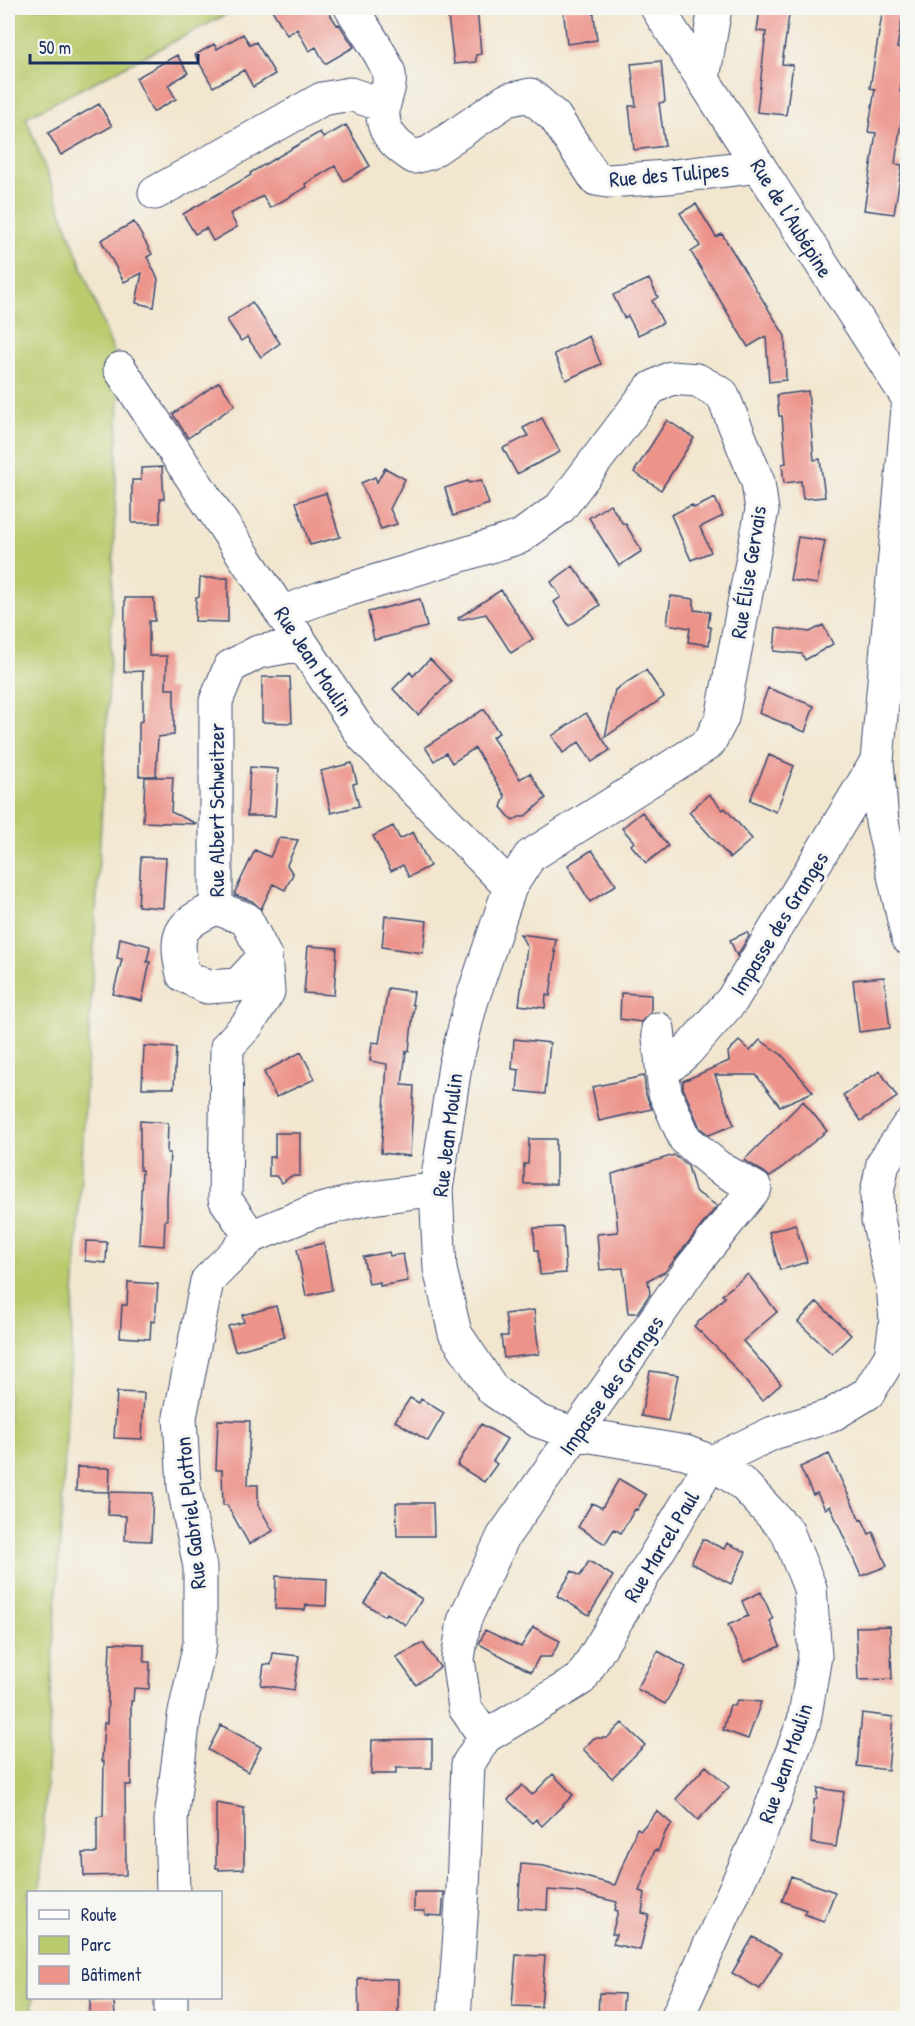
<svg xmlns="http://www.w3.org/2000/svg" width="915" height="2026" font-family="'Patrick Hand',sans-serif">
	<rect width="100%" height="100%" fill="#f6f6f2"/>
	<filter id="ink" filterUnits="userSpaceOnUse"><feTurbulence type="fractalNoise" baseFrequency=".0167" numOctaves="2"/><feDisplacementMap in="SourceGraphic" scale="12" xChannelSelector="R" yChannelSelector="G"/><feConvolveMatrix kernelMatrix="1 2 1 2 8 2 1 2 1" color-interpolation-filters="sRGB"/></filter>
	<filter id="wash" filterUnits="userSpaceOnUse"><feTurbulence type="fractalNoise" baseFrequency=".008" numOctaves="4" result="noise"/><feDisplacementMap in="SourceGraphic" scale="24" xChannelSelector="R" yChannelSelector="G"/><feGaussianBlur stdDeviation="1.35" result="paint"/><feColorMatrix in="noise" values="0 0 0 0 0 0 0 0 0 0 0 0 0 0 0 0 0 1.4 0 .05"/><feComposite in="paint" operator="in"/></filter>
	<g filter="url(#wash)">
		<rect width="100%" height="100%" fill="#f2e6cf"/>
		<path fill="#bacb6e" stroke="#6a7d66" stroke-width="1.5" d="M8,8H239L26,117L120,369L109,683L40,1892H28V1998H33L32,2018H8Z"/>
		<g id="blocks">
			<path fill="#ec938a" d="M271,8H326L337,25L339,24L354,47L325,64L316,47L309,51L297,29L287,35Z
				M447,8H477L481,54L476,55V62L454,64Z
				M563,8H593L597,40L567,44Z
				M760,8H790L782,64L793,65L786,115L757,112L766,32L757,31Z
				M883,8H904L897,48L906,49L900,92L905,93L895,164L902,165L894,214L864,210L876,133L868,132L875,89L870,88Z
				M243,34L250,45L256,42L275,74L253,87L244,70L213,87L195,55L214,44L217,49Z
				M177,55L188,73L168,85L176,99L153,112L136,78Z
				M661,61L665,102L659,103L665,146L634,150L629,106H636L631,64Z
				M99,104L112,126L61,155L48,133Z
				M346,125L370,166L344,181L335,166L305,184L307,187L270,208L263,196L230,214L237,227L213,241L206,228L195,234L183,214L251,175L250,173L320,132L323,138Z
				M696,204L716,237L722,234L785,336L786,380L769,382L766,336L748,347L691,252L700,246L680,213Z
				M134,222L152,254L147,257L158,279L154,307L136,303L142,273L124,282L101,240Z
				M649,279L658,297L652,301L663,323L638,335L628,316L624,318L613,295Z
				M252,302L280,343L261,357L247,337L241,341L227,320Z
				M589,336L601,364L566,380L554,354Z
				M219,382L235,405L188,438L173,414Z
				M808,391L814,460L820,459L825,497L803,499L801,481L784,483L782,464L786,463L782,416H779L777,395Z
				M542,418L560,452L517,474L503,448L528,436L523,428Z
				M667,420L694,438L661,490L634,472Z
				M162,467L164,499H160V523H132V480H141V468Z
				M385,468L405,479L390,509L397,524L381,529L361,483L375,477L377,482Z
				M481,480L489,504L453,516L445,488L468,481L469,483Z
				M326,493L340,537L310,545L296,502Z
				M715,498L723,516L700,527L711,552L691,560L671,515L692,505L694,508Z
				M610,504L623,524L625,523L642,551L619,566L589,518Z
				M798,537L825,541L817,584L790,580Z
				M573,566L600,605L569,626L554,602L561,597L551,582Z
				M200,578H228V622L195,621L196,597H199Z
				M501,590L533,639L511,653L486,614L459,620L458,618Z
				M671,596L694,599V610L710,612L708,627H711L709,645L688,642L690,628L667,624Z
				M125,598H154L155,621H149V656H167L166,689H174V735L158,737L156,776H139V722L143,721V671L124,672Z
				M420,599L427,627L374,640L368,612Z
				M823,625L833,644L814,655L805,660L802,654L774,651L776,628L810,632Z
				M430,659L451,681L418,715L393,689L410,672L413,676Z
				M646,670L664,697L605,737L615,690Z
				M262,677H290L292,723L262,722Z
				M768,688L814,706L805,732L759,713Z
				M484,709L499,733L492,737L520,779L530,773L546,798L524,817H519L513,821L501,807L505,796L475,748L452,763L446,753L434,761L425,747Z
				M586,713L610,750L592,762L579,742L563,753L552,736Z
				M769,755L794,766L776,812L750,800Z
				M352,763L357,783L353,784L359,806L331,813L321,771Z
				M250,767L278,769L275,816H247Z
				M145,777H173L171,812L197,824L143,822Z
				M709,794L723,810L725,808L752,839L730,858L689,812Z
				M642,812L668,846L646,863L631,845L634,842L622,828Z
				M393,826L400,839L413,832L430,866L409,877L403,865L391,871L373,836Z
				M279,838L298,840L287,865L293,874L285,890L273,884L261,909L252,901L235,895V892L255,850L270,857Z
				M592,850L616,885L590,902L568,865Z
				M141,857L166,858L163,908L138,906Z
				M385,916L427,921L423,953L382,947Z
				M747,932L749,936L737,956L730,940Z
				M520,934L556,939L554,952H556L550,996L546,995L545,1008L519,1005L527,947Z
				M120,938L150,946L147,962H150L142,1001L113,994L122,959L117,958Z
				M308,946L337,948L334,995L304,993Z
				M884,977L890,1028L859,1032L853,980Z
				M388,988L414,992L412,1004L414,1005L409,1051H406L402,1085L414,1086L410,1156L381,1153L387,1064L370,1061L372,1042L379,1043Z
				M621,993L651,995V1012L641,1022L620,1019Z
				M514,1039L550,1043L545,1094L517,1091L519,1070L512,1069Z
				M760,1040L782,1055L813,1092L780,1106L756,1075H715L734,1125L709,1135L700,1128L683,1088V1081L729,1061L728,1052L739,1041L750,1051Z
				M144,1046L176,1048L174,1088H142Z
				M301,1052L315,1079L276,1097L264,1072Z
				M880,1071L897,1097L861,1121L843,1095Z
				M644,1076L646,1095L652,1109L599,1121L592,1087Z
				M803,1101L827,1131L770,1177L764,1172L744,1160Z
				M140,1121L168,1123L167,1153H170L167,1197V1220H165L164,1246L139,1244L142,1170H140Z
				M275,1133H300V1176H291L282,1183L276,1176H269V1157H275Z
				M529,1139H556V1184H524V1164H528Z
				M674,1155L688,1166L695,1191L717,1206L665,1272L648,1280L650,1294L637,1313H628L623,1268L600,1270L597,1234L618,1232L612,1174Z
				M795,1224L807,1262L780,1270L769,1232Z
				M563,1227L566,1273L540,1275L538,1250H535L534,1228Z
				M86,1241L107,1242L106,1263L85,1261Z
				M324,1243L332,1290L306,1296L297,1249Z
				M389,1252L390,1256L403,1254L408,1281L380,1286V1282L369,1284L363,1257Z
				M748,1274L777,1312L743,1341L781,1384L762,1401L723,1354L694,1326L725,1297L722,1295Z
				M128,1282L158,1284L155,1322L151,1321L150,1339L120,1337L122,1305H127Z
				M817,1302L851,1335L832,1354L798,1322Z
				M276,1306L285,1337L235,1351L228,1326L244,1322L242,1315Z
				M534,1310L539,1354L504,1358L501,1336H508L505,1314Z
				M650,1371L678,1375L668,1421L641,1416Z
				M117,1392L144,1393L142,1439L114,1438Z
				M410,1398L419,1403L421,1399L444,1413L428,1441L395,1421Z
				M218,1420L250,1421L248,1485H258V1505L273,1531L249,1544L227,1505H223L222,1470H216Z
				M481,1424L507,1439L493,1461L497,1464L484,1482L457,1465Z
				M829,1454L860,1520L862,1519L869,1534L873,1532L887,1566L861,1576L830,1506L825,1509L817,1493L813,1495L800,1467Z
				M77,1467L110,1468L109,1492L76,1491Z
				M619,1479L646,1495L637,1510L635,1509L621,1533L614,1529L605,1544L578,1527L592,1503L602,1508Z
				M109,1492L153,1493L151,1541L125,1540L126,1516L108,1515Z
				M396,1503H433L434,1536H397Z
				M703,1539L724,1549L727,1543L746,1552L731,1584L691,1563Z
				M589,1561L613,1576L589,1615L557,1596L572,1571L580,1576Z
				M382,1574L422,1599L406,1625L386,1613L384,1616L364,1603Z
				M276,1576L327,1579L326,1606L306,1605L305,1610L275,1609Z
				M761,1592L773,1619L770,1621L780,1646L744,1662L728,1625L748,1616L742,1601Z
				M890,1626L892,1679L858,1680L856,1627Z
				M533,1627L560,1641L551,1657H539L531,1672L479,1644L485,1630L521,1647Z
				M110,1643L144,1644V1662H150L149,1689L134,1688L133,1701H131V1785H125L126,1875L84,1876L83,1853H97V1817L103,1816L104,1761H102L104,1723H107Z
				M423,1643L440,1667L416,1685L396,1657Z
				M658,1651L686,1667L665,1704L637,1689Z
				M273,1653L299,1656L294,1690L261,1685L264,1664L271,1665Z
				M737,1700L761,1702L748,1739L723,1730L730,1705L735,1706Z
				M862,1713L893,1717L888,1770L857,1766Z
				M622,1723L645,1745L612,1778L583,1749L594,1738H607Z
				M221,1725L261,1747L248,1772L208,1750Z
				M432,1739V1768H396V1774H371L372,1740Z
				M706,1766L729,1787L698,1820L676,1799Z
				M553,1774L573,1795L542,1826L536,1819L532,1823L508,1800L522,1785L532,1795Z
				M818,1788L844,1792L836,1847L811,1843L814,1800L817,1799Z
				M216,1803L244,1808V1869L219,1870V1868H216Z
				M657,1811L672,1824L666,1831L658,1851L655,1850L639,1891L645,1893L642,1913L649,1915L640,1950L613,1944L616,1934H612L618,1911L615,1910L617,1902L576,1892L548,1890L547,1910L518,1908L521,1864L544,1866L615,1885L637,1828L641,1830Z
				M791,1876L835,1892L824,1921L804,1914L806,1910L782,1901Z
				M414,1892H444L442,1916L425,1915L424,1911H414Z
				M753,1937L781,1953L760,1989L732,1973Z
				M516,1955L545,1956L541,2007L512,2006Z
				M358,1978L398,1979V2019H359Z
				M599,1993L624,1994L622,2019H598Z
				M114,1999L115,2019H90V2000Z"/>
		</g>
	</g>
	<g filter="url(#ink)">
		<use href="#blocks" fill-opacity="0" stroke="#3b4a6f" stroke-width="1.5"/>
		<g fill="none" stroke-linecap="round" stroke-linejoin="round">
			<g stroke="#3b4a6f" stroke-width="35">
				<path id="minor" d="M351,8C363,27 378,47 387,68C392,79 388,90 385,100C377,128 393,144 414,157L429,153L507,100L530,95L555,117L596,179L608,181L667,177L759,166
					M657,8L908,398
					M703,79L715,8
					M155,193L322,99L350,94L383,105
					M120,369L363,736L510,887L471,1003L455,1066L436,1189L440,1269L455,1333L493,1390L538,1421L573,1433L685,1452L712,1462L744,1485L787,1531L810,1588L815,1656L804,1721L768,1816L677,2018
					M908,408L877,761L882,822L908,938
					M282,613L321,598L520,537L560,508L650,389L671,378L697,380L722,394L758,482L762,510L722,718L709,743L530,856L510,887
					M216,908C178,925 174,934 183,975L207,987L238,985L265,956
					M663,1072L687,1051L732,1000L877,761
					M251,1237L225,1199L227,1047L248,1024L268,992L265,956L246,919L216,908V701L230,667L258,652L302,644
					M485,1737L465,1708L458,1659L464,1621L503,1537L692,1267L755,1188L718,1167L685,1139L665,1093L658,1029
					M173,1892L171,1820L184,1717L200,1643V1567L184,1487L180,1417L207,1281L251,1237L312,1212L365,1199L436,1189
					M171,2018V1998
					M454,2018L463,1889L468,1764L485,1737L581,1679L712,1462L773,1433L830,1416L868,1393L891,1356L896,1321L893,1285L878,1220L877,1193L883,1163L908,1126"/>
			</g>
			<use href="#minor" stroke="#fff" stroke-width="33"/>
		</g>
	</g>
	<g text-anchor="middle" stroke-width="6" stroke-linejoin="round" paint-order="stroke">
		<g font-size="22" fill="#1b2f5e" stroke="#f6f6f2">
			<text transform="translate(669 174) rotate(-5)" y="8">Rue des Tulipes</text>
			<text transform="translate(792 218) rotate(58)" y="8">Rue de l'Aubépine</text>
			<text transform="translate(748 572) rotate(-81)" y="8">Rue Élise Gervais</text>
			<text transform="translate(314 661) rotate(57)" y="8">Rue Jean Moulin</text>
			<text transform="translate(216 810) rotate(-90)" y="8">Rue Albert Schweitzer</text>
			<text transform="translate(779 923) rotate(-58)" y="8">Impasse des Granges</text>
			<text transform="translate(447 1135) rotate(-83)" y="8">Rue Jean Moulin</text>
			<text transform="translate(611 1385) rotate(-55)" y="8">Impasse des Granges</text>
			<text transform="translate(190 1513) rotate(-96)" y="8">Rue Gabriel Plotton</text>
			<text transform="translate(661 1546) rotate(-59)" y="8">Rue Marcel Paul</text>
			<text transform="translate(785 1763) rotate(-71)" y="8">Rue Jean Moulin</text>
		</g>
	</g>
	<rect width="915" height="2026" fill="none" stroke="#f6f6f2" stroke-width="30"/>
	<rect x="27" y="1891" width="195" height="108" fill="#f6f6f2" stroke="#9ea6b7" stroke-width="1.5"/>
	<rect x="39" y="1910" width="30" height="9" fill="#ffffff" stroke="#9ea6b7" stroke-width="1.5"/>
	<text x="81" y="1921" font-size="18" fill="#1b2f5e">Route</text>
	<rect x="39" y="1936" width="30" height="18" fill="#bacb6e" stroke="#9ea6b7" stroke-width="1.5"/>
	<text x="81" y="1951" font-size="18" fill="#1b2f5e">Parc</text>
	<rect x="39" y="1966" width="30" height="18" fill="#ec938a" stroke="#9ea6b7" stroke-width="1.5"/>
	<text x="81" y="1981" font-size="18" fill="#1b2f5e">Bâtiment</text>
	<path d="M30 54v9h168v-9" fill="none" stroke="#1b2f5e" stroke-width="3"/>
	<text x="39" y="54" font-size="18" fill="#1b2f5e" stroke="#f6f6f2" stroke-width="4.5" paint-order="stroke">50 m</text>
</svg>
